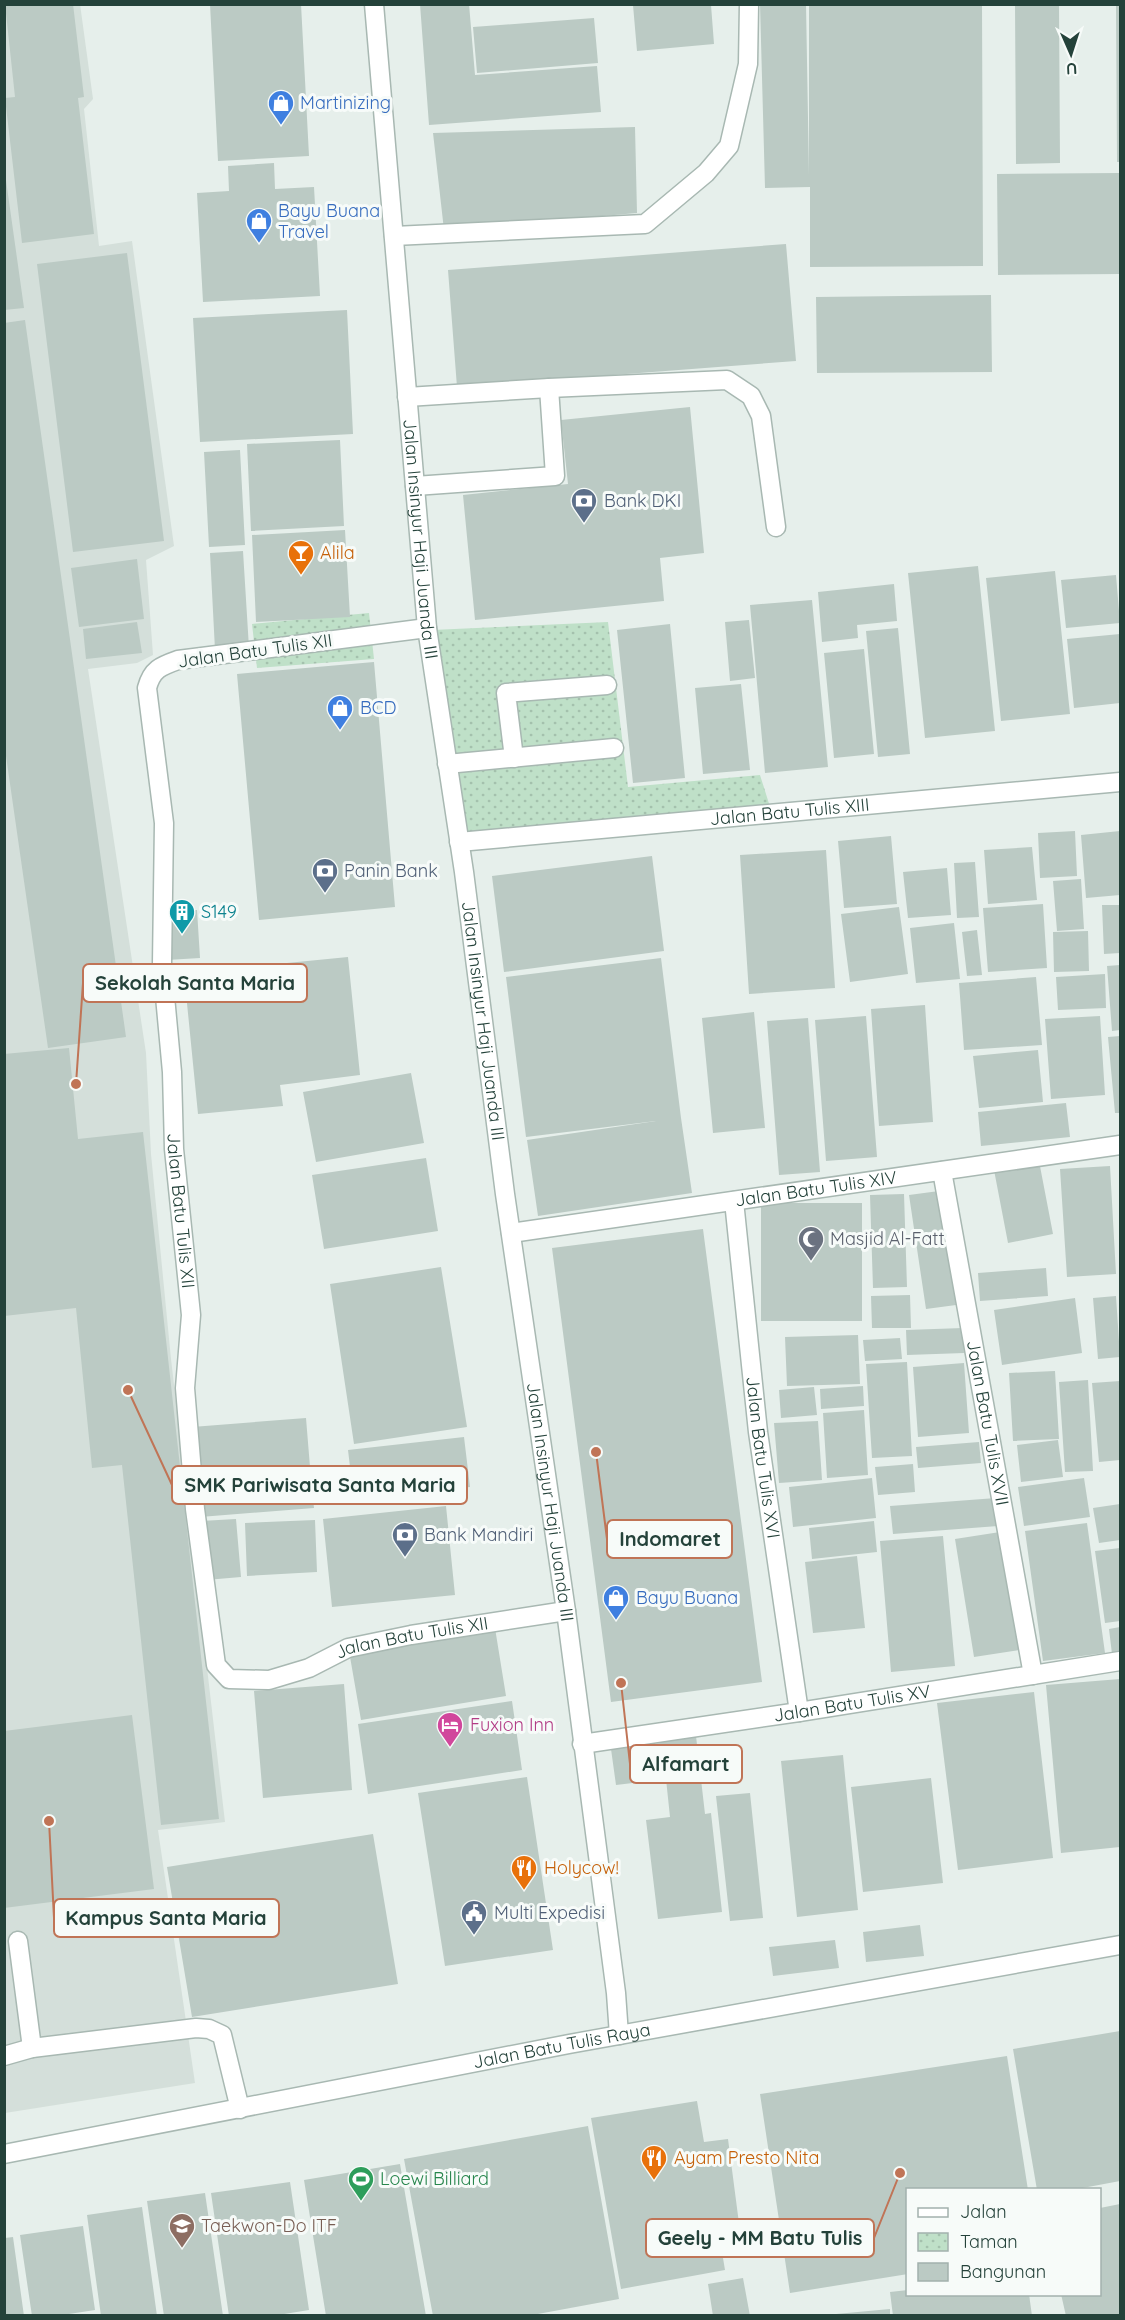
<svg xmlns="http://www.w3.org/2000/svg" width="1125" height="2320" font-family="Quicksand,sans-serif">
	<defs>
		<pattern id="park-dots" width="8" height="8" patternUnits="userSpaceOnUse" patternTransform="scale(1.5)"><rect width="8" height="8" fill="#bfe0c8"/><path d="M2 2h.1M6 6h.1" fill="none" stroke="#a4c1ad" stroke-width="1.8" stroke-linecap="round"/></pattern>
	</defs>
	<rect width="100%" height="100%" fill="#e6efeb"/>
	<path fill="#d4dfda" d="M80,4L93,99L84,109L99,246L132,241L174,546L146,560L153,655L137,663L88,669L146,1053L151,1154L171,1359L225,1822L158,1830L195,2083L5,2113L4,5Z"/>
	<path fill="url(#park-dots)" d="M369,613L374,659L257,668L252,624Z
		M608,622L628,787L760,775L771,810L456,836L432,630Z"/>
	<path fill="#bbcac4" d="M5,4H73L84,97L78,98L94,234L22,243L5,98L15,97Z
		M210,4H301L309,156L218,161Z
		M420,4H469L475,75L597,66L601,112L429,125Z
		M760,4H806L809,175V4H982L983,266L810,267V187L765,188Z
		M1015,4H1059L1060,163L1016,164Z
		M1116,4H1120V162H1117Z
		M633,5H711L714,44L637,51Z
		M594,18L598,63L477,73L473,27Z
		M635,127L637,213L444,230L433,133Z
		M274,163L275,189L314,187L320,296L203,302L197,193L229,191L228,166Z
		M4,166L24,308L4,310Z
		M1120,173V274L998,275L997,174Z
		M786,244L796,361L457,387L448,270Z
		M127,253L164,541L73,552L37,264Z
		M991,295L992,372L817,373L816,297Z
		M347,310L353,434L200,442L193,318Z
		M25,320L126,1037L48,1048L4,742V323Z
		M690,407L704,553L660,558L664,601L475,620L463,495L568,484L561,420Z
		M340,440L344,526L251,531L247,444Z
		M240,450L245,545L209,547L204,452Z
		M345,530L350,617L256,622L252,535Z
		M243,551L249,648L215,650L210,553Z
		M137,559L144,619L79,627L71,568Z
		M978,566L995,731L925,738L908,573Z
		M1055,571L1070,714L1001,721L986,578Z
		M1116,575L1120,623L1066,628L1061,580Z
		M894,584L897,621L857,625L858,638L822,642L818,592Z
		M812,600L828,767L765,773L750,605Z
		M749,620L755,678L730,681L725,622Z
		M137,622L142,653L86,659L83,629Z
		M670,624L685,778L633,783L617,630Z
		M898,628L910,754L878,757L866,631Z
		M1120,634V703L1074,708L1067,639Z
		M864,649L874,754L834,758L824,653Z
		M374,662L395,907L259,920L237,674Z
		M741,684L750,770L703,774L695,688Z
		M1075,831L1077,876L1040,878L1038,833Z
		M1120,831V895L1086,898L1081,835Z
		M891,836L897,904L844,908L838,841Z
		M1032,847L1037,900L988,904L984,850Z
		M826,850L835,988L749,994L740,855Z
		M652,856L664,951L504,972L492,876Z
		M975,862L979,917L957,918L954,863Z
		M947,868L951,915L908,918L903,872Z
		M1081,879L1084,929L1057,931L1053,881Z
		M1043,904L1047,968L988,972L983,908Z
		M1102,905H1120V953L1104,954Z
		M899,907L908,974L850,982L841,914Z
		M197,910L200,958L167,960L165,911Z
		M954,923L960,979L916,983L910,928Z
		M977,930L982,975L967,976L962,932Z
		M1088,931L1089,971L1054,972L1053,932Z
		M348,957L360,1075L280,1085L283,1106L198,1114L184,973Z
		M661,958L681,1118L692,1193L538,1216L527,1140L656,1121L526,1137L506,977Z
		M1120,965V1030L1112,1031L1107,966Z
		M1105,974L1106,1008L1058,1010L1056,977Z
		M1036,977L1042,1045L964,1050L959,983Z
		M925,1005L933,1122L879,1126L871,1009Z
		M754,1012L765,1128L713,1133L702,1018Z
		M866,1016L877,1157L826,1161L815,1020Z
		M1100,1016L1105,1095L1051,1099L1045,1019Z
		M808,1018L820,1172L779,1175L767,1021Z
		M1120,1036V1113H1115L1108,1037Z
		M69,1048L78,1139L143,1132L219,1819L161,1825L122,1465L92,1468L76,1308L4,1316V1054Z
		M1038,1050L1043,1102L979,1108L973,1056Z
		M411,1073L424,1143L316,1162L303,1092Z
		M1066,1103L1070,1137L981,1146L978,1112Z
		M426,1158L438,1231L324,1249L312,1175Z
		M1039,1161L1053,1234L1008,1243L994,1170Z
		M1110,1166L1116,1274L1067,1277L1060,1169Z
		M939,1191L956,1305L926,1309L909,1195Z
		M904,1194L907,1287L873,1288L870,1195Z
		M761,1203H862V1321H761Z
		M703,1229L762,1682L611,1702L552,1248Z
		M441,1267L467,1427L354,1444L330,1284Z
		M1046,1268L1048,1296L980,1301L978,1273Z
		M910,1295L911,1328H872L871,1296Z
		M1116,1296L1120,1357L1098,1359L1093,1298Z
		M1075,1298L1082,1353L1002,1365L994,1310Z
		M963,1328L964,1353L907,1355L906,1330Z
		M858,1335L860,1384L787,1386L785,1337Z
		M900,1338L902,1359L865,1361L863,1340Z
		M907,1362L912,1456L872,1458L866,1364Z
		M964,1363L969,1433L918,1437L913,1367Z
		M1055,1371L1059,1439L1013,1441L1009,1373Z
		M1088,1380L1093,1471L1065,1472L1059,1382Z
		M1120,1381V1460L1099,1462L1092,1383Z
		M863,1386L864,1406L821,1409L820,1389Z
		M814,1387L817,1415L781,1418L779,1390Z
		M864,1410L868,1475L827,1478L823,1413Z
		M306,1418L310,1467L196,1476L192,1427Z
		M818,1421L822,1480L779,1483L774,1423Z
		M464,1437L470,1487L354,1500L348,1450Z
		M1058,1440L1063,1477L1021,1482L1017,1445Z
		M979,1442L981,1463L918,1468L916,1447Z
		M913,1464L915,1492L878,1495L875,1467Z
		M310,1472L314,1508L200,1517L197,1481Z
		M872,1478L876,1518L793,1527L789,1487Z
		M1084,1478L1090,1517L1024,1526L1018,1487Z
		M996,1498L998,1526L893,1534L890,1506Z
		M1120,1504V1540L1099,1543L1093,1508Z
		M446,1506L455,1595L332,1607L323,1519Z
		M236,1519L241,1577L206,1580L201,1521Z
		M315,1520L317,1572L247,1576L245,1523Z
		M874,1521L877,1552L812,1559L809,1528Z
		M1087,1523L1105,1653L1043,1661L1025,1531Z
		M1000,1532L1019,1650L974,1657L955,1539Z
		M943,1536L955,1666L891,1672L880,1541Z
		M1120,1548V1621L1105,1623L1095,1551Z
		M857,1556L865,1628L813,1633L805,1562Z
		M1120,1627V1653L1112,1654L1109,1629Z
		M495,1628L506,1696L361,1720L349,1651Z
		M1120,1679V1847L1061,1853L1046,1685Z
		M344,1684L352,1790L263,1798L254,1691Z
		M1034,1692L1053,1858L958,1870L937,1703Z
		M512,1701L522,1770L368,1794L358,1724Z
		M132,1715L154,1889L4,1908V1731Z
		M696,1736L705,1814L711,1813L722,1912L658,1919L646,1820L670,1817L666,1779L616,1785L611,1749L661,1743L660,1740Z
		M843,1755L858,1910L797,1917L781,1761Z
		M527,1777L553,1950L445,1966L418,1793Z
		M931,1778L943,1883L863,1892L851,1787Z
		M750,1793L763,1918L730,1921L716,1796Z
		M373,1834L398,1984L192,2017L167,1867Z
		M920,1925L924,1956L866,1962L863,1932Z
		M835,1940L839,1968L773,1976L769,1947Z
		M1120,2031V2181L1072,2190H1037L1013,2049Z
		M1007,2056L1028,2190H908V2274L790,2293L760,2094Z
		M697,2101L704,2142L728,2139L740,2231L719,2234L725,2270L621,2289L591,2118Z
		M588,2126L619,2299L527,2316H433L404,2159Z
		M400,2164L426,2316H326L304,2180Z
		M290,2182L309,2310L272,2316H229L211,2193Z
		M205,2193L223,2316H164L147,2201Z
		M1120,2204V2316H1066L1061,2294H1100V2208Z
		M142,2207L157,2316H101L87,2215Z
		M83,2226L95,2310L56,2316H32L20,2235Z
		M13,2237L24,2316H5V2238Z
		M743,2278L750,2316H713L708,2284Z
		M908,2290V2294H1029L1032,2316H893L890,2292Z
		M890,2309V2316H836V2314Z"/>
	<g fill="none" stroke-linecap="round" stroke-linejoin="round">
		<g stroke="#a8b8b2" stroke-width="21">
			<g id="minor">
				<path id="s1" d="M374,4L427,628L464,872L505,1194L566,1611L616,1993L619,2035"/>
				<path d="M394,236L645,224L706,173L729,146L748,64L749,4"/>
				<path d="M407,397L549,388L727,380L751,396L761,416L776,527"/>
				<path d="M415,486L555,476L549,388"/>
				<path id="s2" d="M427,628L178,660C161,666 152,669 147,688L164,823L162,964L172,1072L174,1149L191,1315L185,1388L195,1509L216,1665L229,1679L269,1680L309,1668L348,1648L411,1635L566,1611"/>
				<path d="M514,758L506,693L607,685"/>
				<path d="M447,764L614,748"/>
				<path id="s3" d="M459,842L1120,782"/>
				<path id="s4" d="M942,1171L1033,1675"/>
				<path id="s5" d="M734,1201L758,1432L799,1712"/>
				<path id="s6" d="M511,1233L1120,1145"/>
				<path id="s7" d="M582,1744L799,1712L1120,1661"/>
				<path d="M18,1941L32,2048"/>
				<path d="M4,2056L32,2048L196,2028L209,2029L222,2035L240,2109"/>
				<path id="s8" d="M4,2154L569,2044L1120,1945"/>
			</g>
		</g>
		<use href="#minor" stroke="#fff" stroke-width="18"/>
	</g>
	<defs>
		<g id="shop-pin" transform="scale(1.35)"><path d="M0 17L-7.5 6A9.5 9.5 0 1 1 7.5 6Z" fill="#3f7fe0" stroke="#f7fbf9"/><path d="M-5-2.5h2.3a2.7 3.5 0 0 1 5.4 0H5L5.5 6h-11ZM-1.5-2.5h3a1.5 2.3 0 0 0-3 0Z" fill="#fff"/></g>
		<g id="bank-pin" transform="scale(1.35)"><path d="M0 17L-7.5 6A9.5 9.5 0 1 1 7.5 6Z" fill="#5c6f8a" stroke="#f7fbf9"/><path d="M-6-4H6V4H-6ZM0-2.3a2.3 2.3 0 1 0 0 4.6a2.3 2.3 0 1 0 0-4.6Z" fill="#fff"/></g>
		<g id="bar-pin" transform="scale(1.35)"><path d="M0 17L-7.5 6A9.5 9.5 0 1 1 7.5 6Z" fill="#e8710a" stroke="#f7fbf9"/><path d="M-6-5H6L.8 .8V4.5H3.5V6h-7V4.5H-.8V.8Z" fill="#fff"/></g>
		<g id="building-pin" transform="scale(1.35)"><path d="M0 17L-7.5 6A9.5 9.5 0 1 1 7.5 6Z" fill="#0f9aa8" stroke="#f7fbf9"/><path d="M-4-6H4V6H1V3H-1V6H-4ZM-2.5-4.3h1.7v1.8h-1.7ZM.8-4.3h1.7v1.8H.8ZM-2.5-1h1.7V.8h-1.7ZM.8-1h1.7V.8H.8Z" fill="#fff"/></g>
		<g id="mosque-pin" transform="scale(1.35)"><path d="M0 17L-7.5 6A9.5 9.5 0 1 1 7.5 6Z" fill="#6b7280" stroke="#f7fbf9"/><path d="M3.5-4.9A6 6 0 1 0 3.5 4.9A5 5 0 1 1 3.5-4.9Z" fill="#fff"/></g>
		<g id="hotel-pin" transform="scale(1.35)"><path d="M0 17L-7.5 6A9.5 9.5 0 1 1 7.5 6Z" fill="#d1479c" stroke="#f7fbf9"/><path d="M-6-4.5h1.5V1H6V5H4.5V3h-9V5H-6ZM-4 0a1.8 1.8 0 1 1 3.6 0ZM.5 0V-2.5h3Q6-2.5 6 0Z" fill="#fff"/></g>
		<g id="restaurant-pin" transform="scale(1.35)"><path d="M0 17L-7.5 6A9.5 9.5 0 1 1 7.5 6Z" fill="#e8710a" stroke="#f7fbf9"/><path d="M-5-6h1v4h1v-4h1v4h1v-4h1v5L-1.5 .5V6h-2V.5L-5-1ZM5-6V6H3V1.5H1.5Q1.5-4 5-6Z" fill="#fff"/></g>
		<g id="civic-pin" transform="scale(1.35)"><path d="M0 17L-7.5 6A9.5 9.5 0 1 1 7.5 6Z" fill="#5c6f8a" stroke="#f7fbf9"/><path d="M-.6-6.5H3V-4.5H.6V-3L4-1V1h2V6H-6V1h2V-1L-.6-3ZM-1.2 2.5V6h2.4V2.5Z" fill="#fff"/></g>
		<g id="stadium-pin" transform="scale(1.35)"><path d="M0 17L-7.5 6A9.5 9.5 0 1 1 7.5 6Z" fill="#2e9e5b" stroke="#f7fbf9"/><path d="M0-5a6.5 5 0 1 0 0 10a6.5 5 0 1 0 0-10ZM-3.5-1.8h7v3.6h-7Z" fill="#fff"/></g>
		<g id="school-pin" transform="scale(1.35)"><path d="M0 17L-7.5 6A9.5 9.5 0 1 1 7.5 6Z" fill="#8d6e63" stroke="#f7fbf9"/><path d="M0-5L7-2L0 1L-7-2ZM-4 1L0 2.5L4 1V4Q0 6-4 4Z" fill="#fff"/></g>
	</defs>
	<g fill-rule="evenodd">
		<use href="#shop-pin" x="281" y="103"/>
		<use href="#shop-pin" x="259" y="221"/>
		<use href="#bank-pin" x="584" y="501"/>
		<use href="#bar-pin" x="301" y="553"/>
		<use href="#shop-pin" x="340" y="708"/>
		<use href="#bank-pin" x="325" y="871"/>
		<use href="#building-pin" x="182" y="912"/>
		<use href="#mosque-pin" x="811" y="1239"/>
		<use href="#bank-pin" x="405" y="1535"/>
		<use href="#shop-pin" x="616" y="1598"/>
		<use href="#hotel-pin" x="450" y="1725"/>
		<use href="#restaurant-pin" x="524" y="1868"/>
		<use href="#civic-pin" x="474" y="1913"/>
		<use href="#restaurant-pin" x="654" y="2158"/>
		<use href="#stadium-pin" x="361" y="2179"/>
		<use href="#school-pin" x="182" y="2226"/>
	</g>
	<g text-anchor="middle" stroke-width="6" stroke-linejoin="round" paint-order="stroke">
		<g font-size="18" fill="#366cbe" stroke="#f7fbf9" text-anchor="start">
			<text x="300" y="109">Martinizing</text>
			<text x="278" y="217">Bayu Buana<tspan x="278" dy="21">Travel</tspan></text>
			<text x="360" y="714">BCD</text>
			<text x="636" y="1604">Bayu Buana</text>
		</g>
		<g font-size="18" fill="#4e5e75" stroke="#f7fbf9" text-anchor="start">
			<text x="604" y="507">Bank DKI</text>
			<text x="344" y="877">Panin Bank</text>
			<text x="424" y="1541">Bank Mandiri</text>
			<text x="494" y="1919">Multi Expedisi</text>
		</g>
		<g font-size="18" fill="#24423a" stroke="#f7fbf9">
			<text dy="6" stroke="none"><textPath href="#s1" startOffset="537">Jalan Insinyur Haji Juanda III</textPath></text>
			<text transform="translate(255 651) rotate(-8)" y="6">Jalan Batu Tulis XII</text>
			<text dy="6" stroke="none"><textPath href="#s3" startOffset="332">Jalan Batu Tulis XIII</textPath></text>
			<text dy="6" stroke="none"><textPath href="#s1" startOffset="1023">Jalan Insinyur Haji Juanda III</textPath></text>
			<text dy="6" stroke="none"><textPath href="#s6" startOffset="308">Jalan Batu Tulis XIV</textPath></text>
			<text dy="6" stroke="none"><textPath href="#s2" startOffset="820">Jalan Batu Tulis XII</textPath></text>
			<text dy="6" stroke="none"><textPath href="#s4" startOffset="256">Jalan Batu Tulis XVII</textPath></text>
			<text dy="6" stroke="none"><textPath href="#s5" startOffset="258">Jalan Batu Tulis XVI</textPath></text>
			<text dy="6" stroke="none"><textPath href="#s1" startOffset="1509">Jalan Insinyur Haji Juanda III</textPath></text>
			<text dy="6" stroke="none"><textPath href="#s2" startOffset="1486">Jalan Batu Tulis XII</textPath></text>
			<text dy="6" stroke="none"><textPath href="#s7" startOffset="273">Jalan Batu Tulis XV</textPath></text>
			<text dy="6" stroke="none"><textPath href="#s8" startOffset="568">Jalan Batu Tulis Raya</textPath></text>
		</g>
		<g font-size="18" fill="#c56008" stroke="#f7fbf9" text-anchor="start">
			<text x="320" y="559">Alila</text>
			<text x="544" y="1874">Holycow!</text>
			<text x="674" y="2164">Ayam Presto Nita</text>
		</g>
		<g font-size="18" fill="#0d838f" stroke="#f7fbf9" text-anchor="start">
			<text x="201" y="918">S149</text>
		</g>
		<g font-size="18" fill="#5b616d" stroke="#f7fbf9" text-anchor="start">
			<text x="830" y="1245">Masjid Al-Fatt</text>
		</g>
		<g font-size="18" fill="#b23c85" stroke="#f7fbf9" text-anchor="start">
			<text x="470" y="1731">Fuxion Inn</text>
		</g>
		<g font-size="18" fill="#27864d" stroke="#f7fbf9" text-anchor="start">
			<text x="380" y="2185">Loewi Billiard</text>
		</g>
		<g font-size="18" fill="#785e54" stroke="#f7fbf9" text-anchor="start">
			<text x="201" y="2232">Taekwon-Do ITF</text>
		</g>
	</g>
	<path fill="none" stroke="#c07456" stroke-width="2" d="M76 1084L83 983M128 1390L172 1485M596 1452L607 1539M621 1683L630 1764M49 1821L54 1918M900 2173L874 2238"/>
	<g fill="#c07456" stroke="#f7fbf9" stroke-width="2">
		<circle cx="76" cy="1084" r="6"/>
		<circle cx="128" cy="1390" r="6"/>
		<circle cx="596" cy="1452" r="6"/>
		<circle cx="621" cy="1683" r="6"/>
		<circle cx="49" cy="1821" r="6"/>
		<circle cx="900" cy="2173" r="6"/>
	</g>
	<g fill="#f7fbf9" stroke="#c07456" stroke-width="2">
		<rect x="83" y="964" width="224" height="38" rx="6"/>
		<rect x="172" y="1466" width="295" height="38" rx="6"/>
		<rect x="607" y="1520" width="125" height="38" rx="6"/>
		<rect x="630" y="1745" width="112" height="38" rx="6"/>
		<rect x="54" y="1899" width="225" height="38" rx="6"/>
		<rect x="646" y="2219" width="228" height="38" rx="6"/>
	</g>
	<g font-size="20" text-anchor="middle" font-weight="bold" fill="#24423a">
		<text x="195" y="990">Sekolah Santa Maria</text>
		<text x="320" y="1492">SMK Pariwisata Santa Maria</text>
		<text x="670" y="1546">Indomaret</text>
		<text x="686" y="1771">Alfamart</text>
		<text x="166" y="1925">Kampus Santa Maria</text>
		<text x="760" y="2245">Geely - MM Batu Tulis</text>
	</g>
	<rect width="1125" height="2320" fill="none" stroke="#24423a" stroke-width="12"/>
	<rect x="906" y="2188" width="195" height="108" fill="#f7fbf9" stroke="#a3b1ad" stroke-width="1.5"/>
	<rect x="918" y="2208" width="30" height="9" fill="#ffffff" stroke="#a3b1ad" stroke-width="1.5"/>
	<text x="960" y="2218" font-size="18" fill="#24423a">Jalan</text>
	<rect x="918" y="2233" width="30" height="18" fill="url(#park-dots)" stroke="#a3b1ad" stroke-width="1.5"/>
	<text x="960" y="2248" font-size="18" fill="#24423a">Taman</text>
	<rect x="918" y="2263" width="30" height="18" fill="#bbcac4" stroke="#a3b1ad" stroke-width="1.5"/>
	<text x="960" y="2278" font-size="18" fill="#24423a">Bangunan</text>
	<g transform="translate(1071 54) rotate(177)" stroke="#f7fbf9" stroke-width="4.5" paint-order="stroke">
	<path d="M0-4.5L10 22L0 15L-10 22Z" fill="#24423a"/>
	<text y="-9" font-size="16" font-weight="bold" text-anchor="middle" fill="#24423a">U</text>
	</g>
</svg>
